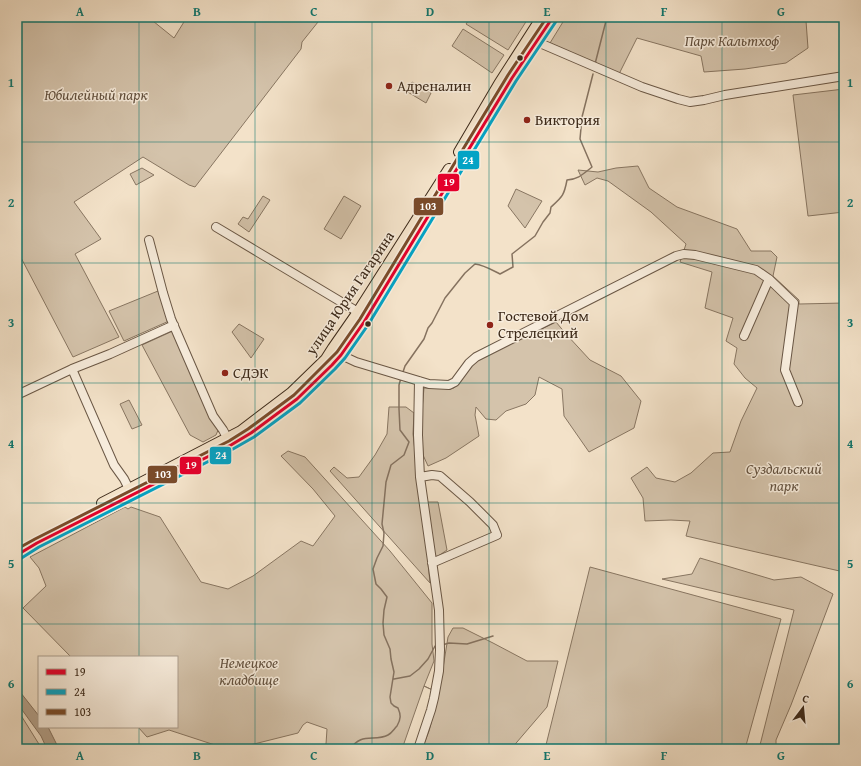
<svg xmlns="http://www.w3.org/2000/svg" width="861" height="766" font-family="'Gentium Book Plus',serif">
	<rect width="100%" height="100%" fill="#f3e2c9"/>
	<filter id="stains"><feTurbulence type="fractalNoise" baseFrequency=".005" numOctaves="4"/><feColorMatrix values="0 0 0 0 .2 0 0 0 0 .09 0 0 0 0 .02 0 0 0 .5 -.17"/></filter>
	<radialGradient id="worn" r=".72"><stop offset=".6" stop-color="#630" stop-opacity="0"/><stop offset="1" stop-color="#630" stop-opacity=".3"/></radialGradient>
	<path fill="#d4c3ab" stroke="#887662" d="M17,17H148L174,38L187,17H322L302,42L301,49L195,187L189,185L143,157L74,202L101,239L75,254L119,337L73,357L17,250Z
		M471,17H529L508,50L466,24Z
		M566,17H792V20L806,21L808,48L786,63L745,69L704,72L701,56L637,38L619,74L550,43Z
		M463,29L504,55L492,73L452,46Z
		M412,82L431,93L426,103L406,91Z
		M844,89V212L808,216L793,95Z
		M638,166L649,188L677,207L737,229L751,251H771L777,257L773,276L799,300V304L844,303V572L686,536L690,521L671,520L645,521L643,498L631,478L647,467L656,478L675,482L691,473L713,453L730,452L741,421L757,388L745,378L734,364L737,348L726,341L733,318L705,308L712,272L680,262L686,244L651,212L608,181L597,178L585,185L578,170L598,172L616,168Z
		M142,168L154,175L136,185L130,174Z
		M516,189L542,201L525,228L508,206Z
		M263,196L270,200L249,232L238,224L243,217L248,219Z
		M344,196L361,206L341,239L324,229Z
		M158,291L169,321L124,341L109,311Z
		M556,322L566,334L590,360L621,376L641,401L634,428L589,452L564,416L562,389L539,377L535,395L526,404L506,411L496,420L486,419L476,407L475,415L479,436L446,458L428,466L423,455L422,434H413L415,451L418,465L421,502H438L447,550L428,563L430,583L330,471L334,467L347,478L359,477L375,455L387,434L389,407H406L414,413L413,434H422V410L424,388H454L477,360Z
		M239,324L264,339L251,358L232,332Z
		M175,330L219,428L216,435L203,442L190,435L142,345Z
		M129,400L142,425L132,429L120,404Z
		M288,451L305,457L390,551L432,603V644L434,661L424,686L439,693L448,637L453,628H463L493,643L527,661H558L547,707L511,749H422L429,731L439,693L424,686L402,749H313L326,744L327,729L307,722L303,725L298,733L234,749H231L226,746L221,747L224,749H220L221,747L169,730L147,737L138,727H177V657H71L23,608L46,586L39,568L30,557L125,507L128,509L131,507L160,517L201,582L228,589L253,576L301,541L313,546L335,516L313,489L281,456Z
		M700,558L774,580L801,577L833,594L791,705L776,740V749H759L794,610L662,579L692,574Z
		M590,567L781,619L745,749H545Z
		M17,709L42,749H17Z"/>
	<path fill="#b5a38d" stroke="#85725f" d="M17,688L39,716V727H48L59,749H47L41,736L17,703Z"/>
	<g fill="none" stroke-linecap="round" stroke-linejoin="round">
		<path stroke="#85725f" stroke-width="1.5" d="M595,64L607,17
			M403,372L405,366L424,339L428,328L432,323L445,298L465,273L475,264C484,265 492,270 500,274L513,267L512,254L535,236L543,222L550,213L551,207C562,197 564,196 567,180C579,179 583,174 592,167L580,139L582,117L593,74
			M442,645L449,643L467,644L493,636
			M394,679L410,676L419,669L428,659L435,646H437
			M351,749C360,732 375,742 388,735C392,733 394,729 397,726C401,719 401,715 398,708L394,706L391,703L390,697L394,672L391,659L390,649L384,635L383,623L384,610L387,597L381,589L376,584L373,569L377,558L383,546L384,533L382,524L386,482L391,465L404,455L409,442L400,430L399,409V385L401,378"/>
		<g stroke="#6a5745" stroke-width="10">
			<path id="minor" d="M532,38L542,44L642,87L678,99L690,102L704,100L725,95L844,76
				M216,227L358,312
				M149,240L163,293L171,319L213,416L223,430L230,443
				M769,279L794,303L785,370L798,402
				M337,352L341,355L356,362L419,381L429,384L449,385L455,382L469,363L476,357L676,256L684,254L695,255L756,270L769,279L744,336
				M72,369L114,465L124,479L129,489
				M17,395L72,369L110,354L121,349L174,325
				M420,477L432,475L440,476L470,502L493,525L497,535L432,563
				M418,749L431,710L434,698L439,671L440,650L439,610L420,477L418,435L419,381"/>
		</g>
		<g stroke="#3c2919" stroke-width="12">
			<path id="major" d="M459,152L499,84L542,17
				M102,503L241,431L291,393L326,359L333,348L358,312L449,169
				M17,555L37,543L231,445L251,433L297,399L332,365L341,355L364,322L512,78L553,17"/>
		</g>
		<use href="#minor" stroke="#f7ecdc" stroke-width="8"/>
		<use href="#major" stroke="#f3e2c9" stroke-width="10"/>
		<g stroke="#f7ecdc" stroke-width="6">
			<path id="bus-1" d="M17,555L37,543L231,445L251,433L297,399L332,365L341,355L364,322L512,78L553,17"/>
		</g>
		<g stroke="#f7ecdc" stroke-width="6">
			<path id="bus-2" d="M20,559L39,547L233,449L254,437L300,403L335,369L345,358L368,325L516,81L557,20"/>
		</g>
		<g stroke="#f7ecdc" stroke-width="6">
			<path id="bus-3" d="M17,549L35,539L229,441L248,429L294,395L337,352L360,319L508,75L547,17"/>
		</g>
		<use href="#bus-1" stroke="#e4002b" stroke-width="3"/>
		<use href="#bus-2" stroke="#03a3c5" stroke-width="3"/>
		<use href="#bus-3" stroke="#7a4b2a" stroke-width="3"/>
	</g>
	<path fill="none" stroke="#0f766e" stroke-width="1" stroke-opacity="0.55" d="M139,17V657M255,17V749M372,17V749M489,17V749M606,17V749M722,17V749M17,142H844M17,263H844M17,383H844M17,503H844M17,624H844M139,727V749"/>
	<g fill="#3c2919" stroke="#f7ecdc" stroke-width="1.5">
		<circle cx="520" cy="58" r="3.5"/>
		<circle cx="368" cy="324" r="3.5"/>
	</g>
	<g fill="#8f2418" stroke="#f7ecdc" stroke-width="1.5">
		<circle cx="389" cy="86" r="4"/>
		<circle cx="527" cy="120" r="4"/>
		<circle cx="490" cy="325" r="4"/>
		<circle cx="225" cy="373" r="4"/>
	</g>
	<g text-anchor="middle" stroke-width="3" stroke-linejoin="round" paint-order="stroke">
		<g font-size="15" font-style="italic" fill="#62503e" stroke="#f7ecdc">
			<text x="732" y="46">Парк Кальтхоф</text>
			<text x="96" y="100">Юбилейный парк</text>
			<text x="784" y="474">Суздальский<tspan x="784" dy="17">парк</tspan></text>
			<text x="249" y="668">Немецкое<tspan x="249" dy="17">кладбище</tspan></text>
		</g>
		<g font-size="15" fill="#3c2919" stroke="#f7ecdc" text-anchor="start">
			<text x="397" y="91">Адреналин</text>
			<text x="535" y="125">Виктория</text>
			<text x="498" y="321">Гостевой Дом<tspan x="498" dy="17">Стрелецкий</tspan></text>
			<text x="233" y="378">СДЭК</text>
		</g>
		<g font-size="15" fill="#3c2919" stroke="#f7ecdc">
			<text transform="translate(350 293) rotate(-56)" y="5">улица Юрия Гагарина</text>
		</g>
	</g>
	<g stroke="#f7ecdc" stroke-width="1.5">
		<rect x="457" y="150" width="23" height="20" rx="4" fill="#03a3c5"/>
		<rect x="437" y="173" width="23" height="19" rx="4" fill="#e4002b"/>
		<rect x="413" y="197" width="31" height="19" rx="4" fill="#7a4b2a"/>
		<rect x="209" y="446" width="23" height="19" rx="4" fill="#03a3c5"/>
		<rect x="179" y="456" width="23" height="19" rx="4" fill="#e4002b"/>
		<rect x="147" y="465" width="31" height="19" rx="4" fill="#7a4b2a"/>
	</g>
	<g font-size="11" text-anchor="middle" font-weight="bold" fill="#fff">
		<text x="468" y="164">24</text>
		<text x="449" y="186">19</text>
		<text x="428" y="210">103</text>
		<text x="221" y="459">24</text>
		<text x="191" y="469">19</text>
		<text x="163" y="478">103</text>
	</g>
	<rect width="861" height="766" fill="none" stroke="#f3e2c9" stroke-width="44"/>
	<rect x="38" y="656" width="140" height="72" fill="#f7ecdc" stroke="#ac9e8e"/>
	<rect x="46" y="669" width="20" height="6" fill="#e4002b" stroke="#ac9e8e"/>
	<text x="74" y="676" font-size="12" fill="#3c2919">19</text>
	<rect x="46" y="689" width="20" height="6" fill="#03a3c5" stroke="#ac9e8e"/>
	<text x="74" y="696" font-size="12" fill="#3c2919">24</text>
	<rect x="46" y="709" width="20" height="6" fill="#7a4b2a" stroke="#ac9e8e"/>
	<text x="74" y="716" font-size="12" fill="#3c2919">103</text>
	<g transform="translate(803 708) rotate(16)" stroke="#f7ecdc" stroke-width="3" paint-order="stroke">
	<path d="M0-3L7 15L0 10L-7 15Z" fill="#3c2919"/>
	<text y="-6" font-size="11" font-weight="bold" text-anchor="middle" fill="#3c2919">С</text>
	</g>
	<rect x="22" y="22" width="817" height="722" fill="none" stroke="#0f766e" stroke-width="1.5"/>
	<g font-size="13" text-anchor="middle" font-weight="bold" fill="#0f766e">
		<text x="80" y="16">A</text>
		<text x="197" y="16">B</text>
		<text x="314" y="16">C</text>
		<text x="430" y="16">D</text>
		<text x="547" y="16">E</text>
		<text x="664" y="16">F</text>
		<text x="781" y="16">G</text>
		<text x="11" y="87">1</text>
		<text x="850" y="87">1</text>
		<text x="11" y="207">2</text>
		<text x="850" y="207">2</text>
		<text x="11" y="327">3</text>
		<text x="850" y="327">3</text>
		<text x="11" y="448">4</text>
		<text x="850" y="448">4</text>
		<text x="11" y="568">5</text>
		<text x="850" y="568">5</text>
		<text x="11" y="688">6</text>
		<text x="850" y="688">6</text>
		<text x="80" y="760">A</text>
		<text x="197" y="760">B</text>
		<text x="314" y="760">C</text>
		<text x="430" y="760">D</text>
		<text x="547" y="760">E</text>
		<text x="664" y="760">F</text>
		<text x="781" y="760">G</text>
	</g>
	<rect width="100%" height="100%" filter="url(#stains)"/>
	<rect width="100%" height="100%" fill="url(#worn)"/>
</svg>
